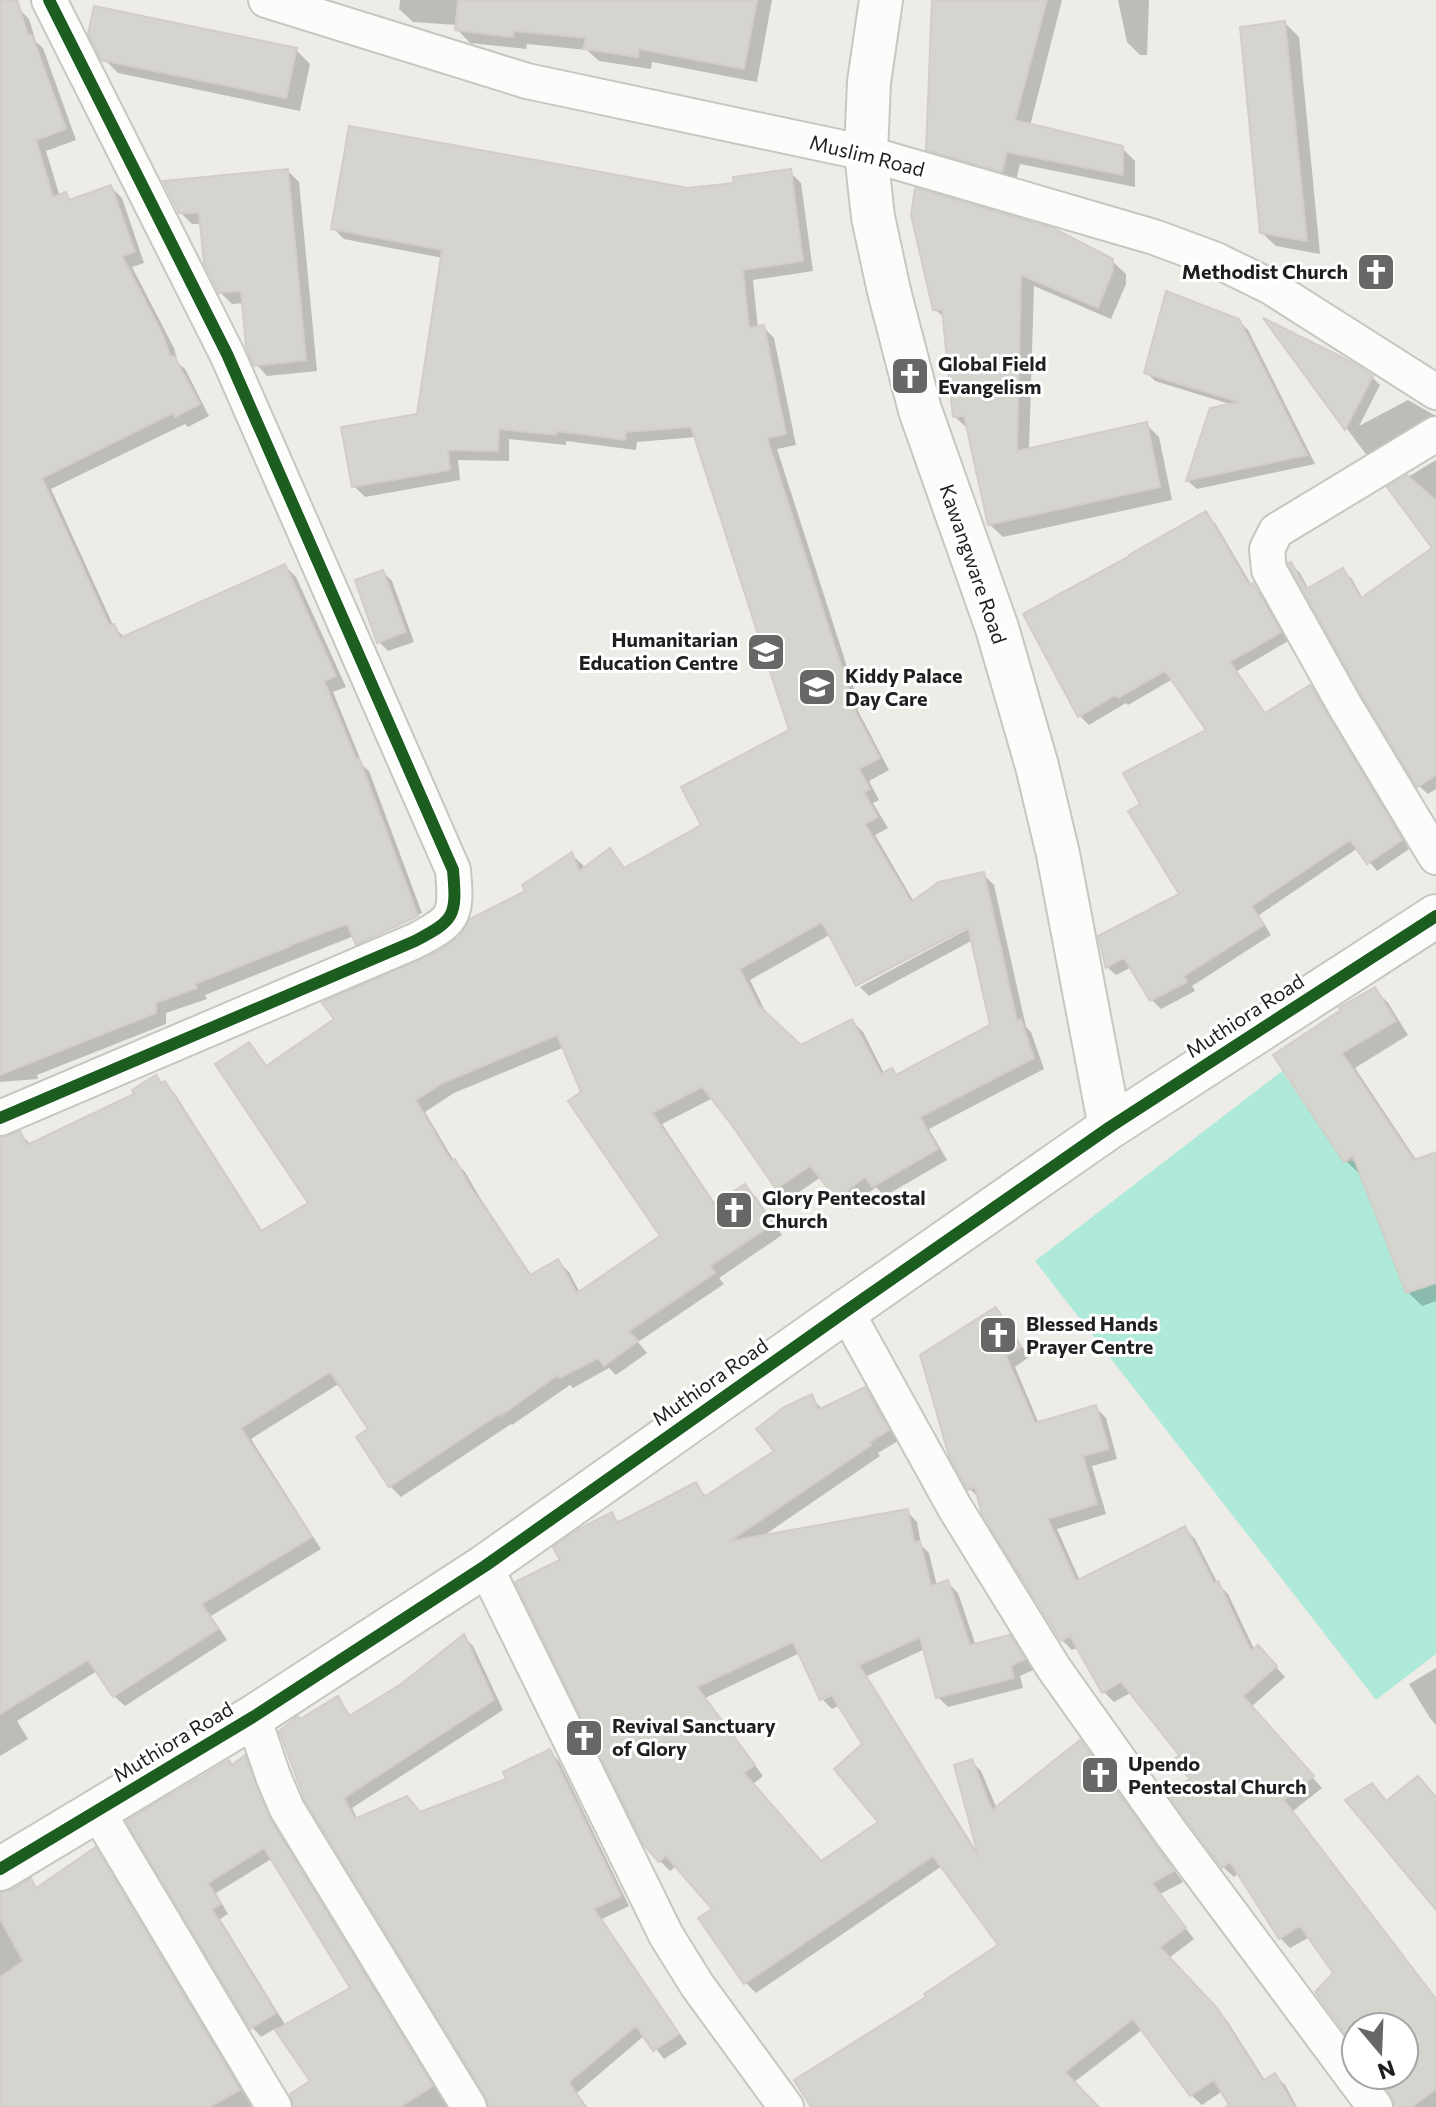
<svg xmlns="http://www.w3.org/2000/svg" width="1436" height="2107" font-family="Commissioner,sans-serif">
	<rect width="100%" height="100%" fill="#edece7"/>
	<path fill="#aee9da" d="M1282,1071L1344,1162L1354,1161L1436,1267V1654L1376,1700L1035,1261Z"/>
	<path fill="#0003" fill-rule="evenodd" d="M400,0H772L757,82L652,62L651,69L599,61L587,50L527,44L526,49L470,43L457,29V25L413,22L399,9Z
		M934,0H1062L1030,126L1122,148L1135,161V187L1020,164L1015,184L942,162L929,149Z
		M1118,0H1149L1147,55H1140L1127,42Z
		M18,8L29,19L36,42L43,48L76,140L46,151L60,197L66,195L72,201L111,187L122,198L144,263L132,267L174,348L178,363L185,369L209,416L188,427L185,424L51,489L114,627L125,638L285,566L296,577L346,687L333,692L363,766L369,771L422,913L360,940V945L424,916L428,928L368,954L357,943L354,936L205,995L207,999L166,1013V1024L37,1075L38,1079L0,1082V13Z
		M1285,23L1299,37L1320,254L1276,246L1261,232Z
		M296,50L310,64L300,111L118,73L103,58Z
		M288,171L299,182L317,371L267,376L256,364L244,303L232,304L220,292L202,224H192L180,212Z
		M790,172L801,183L813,271L753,280L758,328L763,327L774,338L796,445L777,449L860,707L857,709L889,770L869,781L879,800L873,803L888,828L875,835L914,902L983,874L994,885L1026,1027L1031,1032L1044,1069L929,1129L947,1160L885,1196L876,1187L849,1209L821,1177L789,1199L778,1188L733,1123L713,1098L662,1124L716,1205L745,1186L756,1197L782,1235L719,1278L724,1284L638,1342L647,1353L616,1375L609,1368L573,1388L570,1385L512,1425L511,1424L401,1497L390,1486L370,1430L340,1383L251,1439L321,1549L211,1616L227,1640L125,1706L114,1696L97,1671L17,1721L28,1739L0,1756V1141L20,1133L31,1145L164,1084L175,1094L263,1232L311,1204L249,1044L268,1067L528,892L572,855L583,865L584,870L609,851L626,869L704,826L791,731L696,437L637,442L636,450L566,441V445L509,439V461L458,460L460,480L365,497L354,486L418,416L443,258L344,239L333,228L737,185ZM976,920L977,924L860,987L869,996L973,940L992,1026L898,1076L892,1071L885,1075L863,1032L852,1021L801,1048L768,1017L750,980L831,934L859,986V983ZM565,1047L584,1093L663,1237L580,1293L569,1272L558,1261L532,1276L480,1198L465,1172L454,1161L425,1112L454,1093Z
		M913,215L1112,261L1126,274V284L1111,319L1034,286L1029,450L1146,424L1159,437L1172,500L1003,537L989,524L968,429L954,416L945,319L935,309Z
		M1238,320L1248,330L1315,464L1197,489L1188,481L1212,410L1233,405L1155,381L1146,372Z
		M1269,324L1372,377L1380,385L1359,426L1408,400L1436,416V425L1374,463L1365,453Z
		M1436,460V789L1428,794L1418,785L1293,566L1300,573L1309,590L1343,570L1352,579L1363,599L1435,549L1390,488Z
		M1206,514L1215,523L1252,586L1262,594L1288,641L1237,671L1266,714L1310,688L1319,696L1409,849L1377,871L1358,848L1259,915L1271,935L1192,986L1195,991L1161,1009L1152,1000L1132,967L1116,975L1107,967L1182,895L1209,730L1173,679L1128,705L1126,703L1089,725L1080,716L1026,614Z
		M383,572L392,581L414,642L388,651L379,642Z
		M1375,989L1388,1003L1408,1035L1355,1068L1417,1161L1436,1154V1301L1422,1306L1408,1292L1362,1173L1360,1174L1346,1161L1276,1056Z
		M995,1309L1005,1320L1029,1357L1015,1367L1039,1424L1096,1408L1106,1418L1117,1459L1092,1466L1106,1514L1057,1529L1080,1581L1185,1529L1195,1539L1218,1584L1228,1594L1255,1651L1268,1658L1285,1677L1251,1707L1322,1788L1293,1811L1436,1999V2107H1397L1393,2094L1379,2075H1404V2027H1356V2044L1336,1974L1310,1937L1290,1948L1280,1938L1239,1872L1234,1877L1223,1867L1193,1780L1182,1755L1132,1692L1114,1702L1104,1692L1079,1647L1072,1650L1062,1640L980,1499L969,1488Z
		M865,1389L875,1399L898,1441L878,1453L880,1456L760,1538L907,1511L917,1522L921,1545L929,1553L937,1586L948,1583L958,1593L976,1646L1009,1637L1020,1648L1033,1670L1020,1676L1023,1688L948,1707L938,1697L925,1649L867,1676L979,1855L971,1761L981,1771L997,1809L1080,1742L1090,1752L1183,1882L1160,1894L1194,1939L1169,1958L1228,2022L1266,2082L1275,2075L1285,2085L1297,2107H1232L1221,2092L1202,2105L1191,2095L1143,2029L1073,2083L1097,2107H813L929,1998L1001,1946L942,1866L756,1993L746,1983L701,1918L715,1909L677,1865L670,1871L660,1861L562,1560L612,1515L621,1524L696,1485L708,1498L777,1452L811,1397L823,1410ZM800,1653L823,1700V1696L841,1691L823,1700L832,1709L840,1705L865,1744L880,1822L821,1863L753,1784L763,1776L705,1698Z
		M464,1637L473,1646L503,1710L352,1808L358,1820L421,1814L509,1780L550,1752L559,1761L629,1906L602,1919L687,2044L664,2059L645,2035L577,2093L587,2107H491L488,2096L300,1721L337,1699L352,1717L402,1685Z
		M1436,1668V1725L1430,1718L1409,1684Z
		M245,1758L254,1767L279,1831L447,2107H296L313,2082L276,2028L261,2037L252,2027L129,1822L233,1767ZM273,1858L353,1989L286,2026L220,1919L228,1914L216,1893Z
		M95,1850L105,1859L252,2107H0V1895L13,1891L31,1881L38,1889Z"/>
	<path fill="#d6d4cf" stroke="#d1cec8" stroke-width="2" fill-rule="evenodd" d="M0,0H17L28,35H32L66,129L36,140L53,197L66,192L69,200L111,185L135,252L122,256L163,335L170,356H174L200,404L175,417L173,413L42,478L109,625L114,624L120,638L285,564L336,676L324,681L356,759L359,758L418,916L356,945L347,924L288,946L289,947L195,984L197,988L156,1003V1013L0,1075Z
		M458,0H757L744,69L639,49L638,57L583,49L586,38L514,31L513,37L455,30Z
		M932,0H1047L1015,120L1123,146V175L1007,152L1002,172L926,150Z
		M94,6L297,48L286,98L101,60L88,34Z
		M1285,21L1307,241L1260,233L1240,27Z
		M349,126L688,188L734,183L733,177L791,169L803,261L743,270L749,328L764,325L786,434L767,438L851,696L848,698L880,758L859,769L870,789L864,792L878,817L865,824L911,902L939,882L984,872L1017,1021L1021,1019L1034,1058L920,1117L938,1149L872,1187L865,1177L837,1199L810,1166L776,1189L731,1124L702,1087L652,1113L714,1204L745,1184L773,1224L710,1266L715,1273L629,1331L638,1341L604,1366L598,1358L560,1378L558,1375L500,1416L499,1414L389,1487L356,1437L368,1429L330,1372L241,1428L312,1537L202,1604L218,1629L113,1697L88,1660L0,1714V1138L20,1131L27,1145L134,1094L132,1090L156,1075L161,1083L165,1081L261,1231L308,1203L215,1064L249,1042L266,1066L334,1019L322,1003L325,1001L439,951L459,937L470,919L525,891L522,885L572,852L579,871L610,848L624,868L701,825L681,787L789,730L691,427L626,432L625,440L556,431V435L499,429L498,451L448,450L450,470L352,487L341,427L417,414L442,250L331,229ZM822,922L856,986L968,927L990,1025L896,1075L892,1068L881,1074L852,1019L801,1045L758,1005L740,969ZM557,1035L581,1092L568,1101L660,1236L577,1293L558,1259L530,1275L469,1185L455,1159L451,1161L416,1100L443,1083Z
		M288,169L306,360L254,366L246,347L241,291L219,293L204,263L199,213H179L163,181Z
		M915,188L1055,229L1113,259V270L1098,308L1021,275L1017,451L1147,422L1160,487L988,525L964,416L953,417L942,310H933L911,215Z
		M1166,291L1239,319L1307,455L1186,481L1210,408L1239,402L1144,373Z
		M1263,318L1350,361L1373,376L1345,430Z
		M1407,475L1436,500V775L1417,787L1362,696L1288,563L1291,562L1306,589L1343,568L1361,598L1432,548L1387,487Z
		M1206,511L1249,585L1253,583L1281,632L1230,662L1265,713L1310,685L1402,840L1367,864L1350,840L1252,906L1264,925L1184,976L1187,982L1150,1001L1124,958L1106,968L1098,936L1179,894L1128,811L1140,804L1123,773L1206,730L1165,671L1118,698L1116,695L1078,717L1023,614L1130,556L1129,555Z
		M383,570L406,632L377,643L355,580Z
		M1375,987L1396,1021L1342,1053L1414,1160L1436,1152V1283L1406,1293L1353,1156L1344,1162L1273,1055L1341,1010L1339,1008Z
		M996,1307L1021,1347L1006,1356L1035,1423L1096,1405L1109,1449L1083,1456L1097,1504L1048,1519L1076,1581L1185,1526L1214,1583L1218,1581L1251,1651L1258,1645L1277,1666L1243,1696L1314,1776L1284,1800L1436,1999V2089L1412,2107H1395L1391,2095L1376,2075H1404V2027H1356V2048L1315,1992L1333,1973L1300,1926L1279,1939L1230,1862L1222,1868L1187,1821L1167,1793L1190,1779L1173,1760L1179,1755L1121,1682L1102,1693L1070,1636L1061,1641L982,1515L975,1487L968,1490L949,1456L920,1355Z
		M865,1387L889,1430L870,1442L871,1445L730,1541L908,1509L914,1542L920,1541L931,1586L948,1580L970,1645L1010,1635L1025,1659L1011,1666L1014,1678L936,1698L920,1637L859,1665L979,1858L954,1765L972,1759L992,1810L1080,1740L1174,1871L1152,1883L1186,1928L1160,1947L1218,2009L1263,2081L1275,2073L1295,2107H1226L1229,2105L1214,2080L1190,2096L1133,2019L1065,2072L1099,2107H811L794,2080L926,1997L924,1994L998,1945L933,1856L744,1984L698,1918L712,1909L666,1856L659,1862L643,1844L515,1582L560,1560L553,1547L579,1529L612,1512L617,1523L696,1482L704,1497L774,1451L756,1429L784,1407L812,1394L818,1410ZM793,1642L820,1700L831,1694L862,1744L834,1769L878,1822L821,1861L744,1773L755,1765L697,1687Z
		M464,1634L494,1700L344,1798L355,1819L407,1796L420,1812L506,1779L503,1772L550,1749L621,1896L594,1909L679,2034L653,2051L636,2026L569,2082L585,2107H489L486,2097L305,1800L279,1731L298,1716L300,1719L338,1696L349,1716L401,1684Z
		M245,1755L270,1819L433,2086L400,2107H294L290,2094L310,2081L275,2030L350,1988L264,1848L208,1883L221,1904L212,1909L276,2013L250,2029L126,1821L229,1760L232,1765Z
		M1418,1776L1436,1797V1910L1345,1800L1372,1783L1386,1801Z
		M96,1847L240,2090L209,2107H0V1977L23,1961L0,1919V1893L12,1890L31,1878L36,1888Z"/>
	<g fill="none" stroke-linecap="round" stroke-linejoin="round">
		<g stroke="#c6c6c3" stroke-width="38">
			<path id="minor" d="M266,0L527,81L866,153L1154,237L1216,260L1271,287L1436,392
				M1436,434L1276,531L1267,549L1269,570L1345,706L1436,857
				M0,1118L415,941C455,920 457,916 453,870L227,354L49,0
				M846,1311L955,1508L1053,1667L1171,1833L1375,2107
				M485,1566L666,1935L697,1985L786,2107
				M253,1717L273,1776L287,1809L469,2107
				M97,1811L274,2107"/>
		</g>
		<g stroke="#c6c6c3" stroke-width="46">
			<path id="tertiary" d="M881,0L869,82L866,153L873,217L889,291L920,410L997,628L1037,766L1058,854L1110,1127
				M0,1869L253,1717L485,1566L846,1311L1110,1127L1436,916"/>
		</g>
		<use href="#minor" stroke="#fcfcfb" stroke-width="34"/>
		<use href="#tertiary" stroke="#fcfcfb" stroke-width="42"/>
		<g stroke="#fff" stroke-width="17">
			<path id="cycleway" d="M0,1118L415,941C455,920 457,916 453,870L227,354L49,0
				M0,1869L253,1717L485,1566L846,1311L1110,1127L1436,916"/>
		</g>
		<use href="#cycleway" stroke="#1b5e20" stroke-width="12"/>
	</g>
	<defs>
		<g id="church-square" transform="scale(2)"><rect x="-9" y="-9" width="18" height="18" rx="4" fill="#676765" stroke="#fff"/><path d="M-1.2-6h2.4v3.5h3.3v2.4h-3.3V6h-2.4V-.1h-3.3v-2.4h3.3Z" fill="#fff"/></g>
		<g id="school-square" transform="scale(2)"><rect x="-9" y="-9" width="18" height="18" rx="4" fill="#676765" stroke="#fff"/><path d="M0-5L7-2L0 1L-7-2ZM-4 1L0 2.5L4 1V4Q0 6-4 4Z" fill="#fff"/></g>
	</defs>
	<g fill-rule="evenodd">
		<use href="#church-square" x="1376" y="272"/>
		<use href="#church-square" x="910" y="376"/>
		<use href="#school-square" x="766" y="652"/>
		<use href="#school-square" x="817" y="687"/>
		<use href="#church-square" x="734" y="1210"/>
		<use href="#church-square" x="998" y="1335"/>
		<use href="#church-square" x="584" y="1738"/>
		<use href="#church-square" x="1100" y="1775"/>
	</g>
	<g text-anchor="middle" stroke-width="6" stroke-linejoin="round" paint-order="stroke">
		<g font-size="20" fill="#1f1f1f" stroke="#fff">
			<text transform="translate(867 156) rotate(14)" y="7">Muslim Road</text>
			<text transform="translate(973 564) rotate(71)" y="7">Kawangware Road</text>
			<text transform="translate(1245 1016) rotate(-33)" y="7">Muthiora Road</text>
			<text transform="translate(710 1382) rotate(-35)" y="7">Muthiora Road</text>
			<text transform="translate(173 1742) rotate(-31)" y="7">Muthiora Road</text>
		</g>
		<g font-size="20" font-weight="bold" fill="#1f1f1f" stroke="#fff" text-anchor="start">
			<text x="1348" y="279" text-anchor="end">Methodist Church</text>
			<text x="938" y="371">Global Field<tspan x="938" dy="23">Evangelism</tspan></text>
			<text x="738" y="647" text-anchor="end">Humanitarian<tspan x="738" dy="23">Education Centre</tspan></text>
			<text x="845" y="683">Kiddy Palace<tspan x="845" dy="23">Day Care</tspan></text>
			<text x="762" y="1205">Glory Pentecostal<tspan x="762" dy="23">Church</tspan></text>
			<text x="1026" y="1331">Blessed Hands<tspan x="1026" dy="23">Prayer Centre</tspan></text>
			<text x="612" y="1733">Revival Sanctuary<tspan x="612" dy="23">of Glory</tspan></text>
			<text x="1128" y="1771">Upendo<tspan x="1128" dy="23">Pentecostal Church</tspan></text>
		</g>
	</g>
	<g transform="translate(1380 2051) rotate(161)"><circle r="38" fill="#ffffff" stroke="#a5a5a5" stroke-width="2"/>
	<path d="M0-6L14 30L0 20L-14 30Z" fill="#676765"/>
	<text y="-12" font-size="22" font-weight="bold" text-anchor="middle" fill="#1f1f1f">N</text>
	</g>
</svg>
